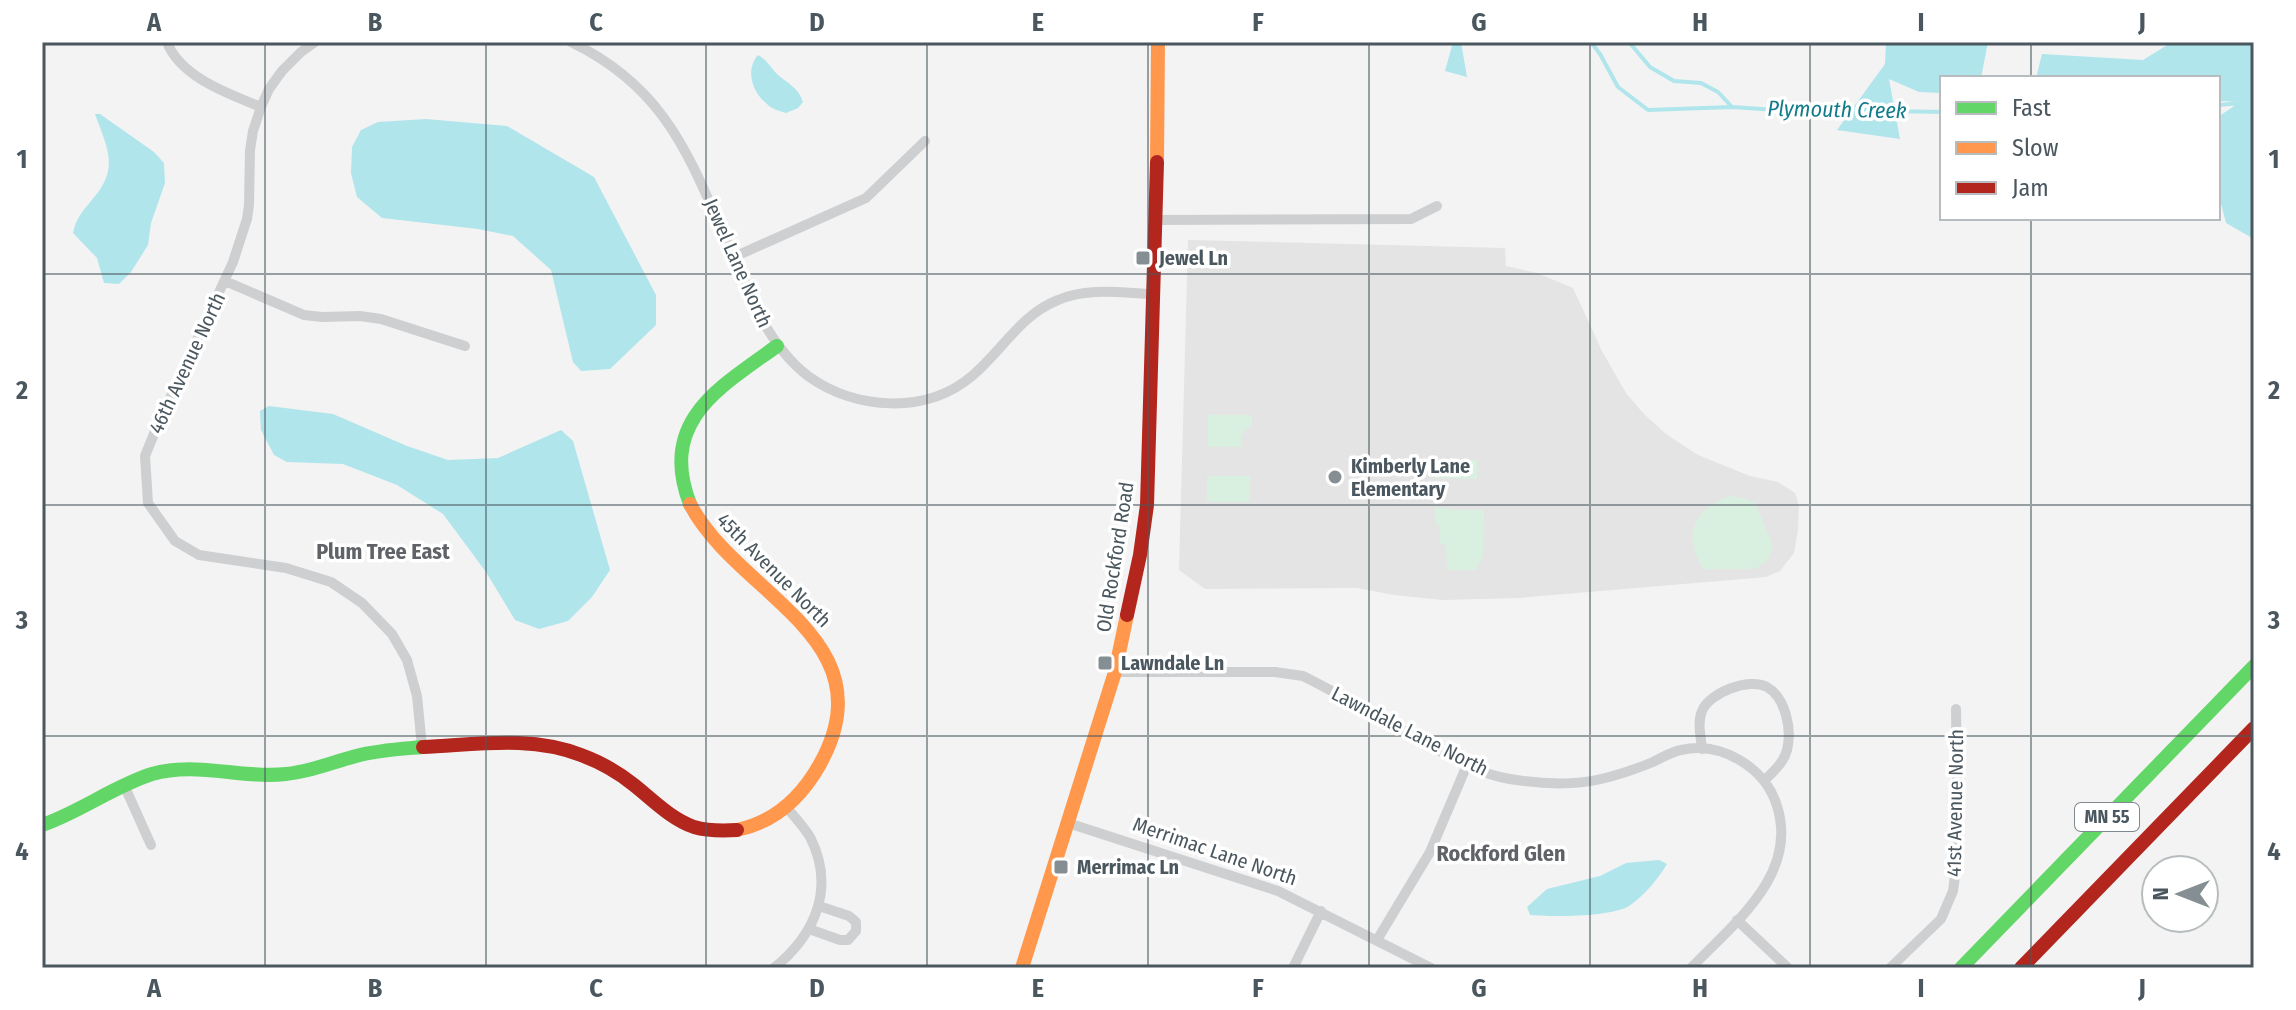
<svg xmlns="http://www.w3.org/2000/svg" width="2296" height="1010" font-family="'Fira Sans Condensed',sans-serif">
	<rect width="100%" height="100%" fill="#f3f3f3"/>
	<path fill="#e5e4e5" d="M1188,240L1505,248L1506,266L1537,273L1573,288L1602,351L1626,393L1644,414L1666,434L1698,455L1750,476L1778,482L1795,493L1799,506L1798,530L1794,553L1780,571L1766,577L1519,598L1442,600L1394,595L1357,588L1205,589L1179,570Z"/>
	<path fill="#d9f0e0" d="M1208,415H1252V423L1241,436V447H1208Z
		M1477,460V479L1435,478V467L1452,461Z
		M1207,476H1250V502H1207Z
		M1730,496L1743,498L1755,503L1773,546L1769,559L1755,569H1704C1681,537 1694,508 1730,496Z
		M1435,508H1450V510H1484L1483,555L1476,570H1447L1446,544L1440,543V527L1436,523Z"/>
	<path fill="#b0e5ec" d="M1453,42H1461L1467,77L1445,71Z
		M1886,42H1988L1981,78H1942V93L1919,92L1889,79L1900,139L1837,130L1885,64Z
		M2172,42H2254V239L2226,223L2218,192V117L2240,102L2218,101V78H2036L2042,54L2143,60Z
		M758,55C767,60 770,67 777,74C787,83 799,88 803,102L798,108L786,113C780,111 771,109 767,104C752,92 745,70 758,55Z
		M95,114H100L154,152L164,163L165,183L151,223L148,245L131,272L119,284L104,283L97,258L73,233C76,218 82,212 91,201C120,169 108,150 95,114Z
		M426,119L507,126L594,177L656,295V325L610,369L581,371L573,362L551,270L513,236L478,229L382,218L357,197L351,173L352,147L361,130L378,122Z
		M269,406L333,414L407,446L448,460L498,458L561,430L573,441L610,570L592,597L568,621L539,629L515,620L486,572L443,514L397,485L343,464L287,462L274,455L261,430L260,411Z
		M1659,860L1667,864C1658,879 1644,896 1629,906C1611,917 1552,917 1530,915L1527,907L1547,889L1600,876L1626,863Z"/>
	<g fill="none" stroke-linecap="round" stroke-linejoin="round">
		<path stroke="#b0e5ec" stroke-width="4" d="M1591,42L1600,54L1618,87L1648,110L1732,107L1790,111H1855
			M1629,42L1650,67L1674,81L1701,83L1718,92L1732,107
			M2218,105L2254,102
			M1892,111L1942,112"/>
		<path stroke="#cdcfd1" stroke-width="10" d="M167,42C180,77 229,94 261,107
			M315,42L301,52L282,71L269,89L261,107L253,131L250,150L249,205L247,219L233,262L158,424L145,456L148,503L175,541L199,555L286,568L331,582L362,603L392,634L407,660L417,696L422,747
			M571,42C656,83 684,142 719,224C733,256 748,288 762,320C774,341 788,361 808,376C855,410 926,415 972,376C1002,351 1020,315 1058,300C1088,287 1122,293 1154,294
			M1156,220L1411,219L1437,206
			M734,257L866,198L925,141
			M225,281L304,315L322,317L360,316L381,319L465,346
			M1115,672H1275L1303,676C1343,696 1382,719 1421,740C1448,756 1478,774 1510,779C1540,784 1571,786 1601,779C1619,775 1636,769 1653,762C1661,758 1671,752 1681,750C1721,741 1765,767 1777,806C1799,875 1733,924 1691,968
			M1702,749C1701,737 1697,723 1702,711C1709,693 1749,677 1767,687C1786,698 1792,730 1787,750C1784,762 1774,771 1765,780
			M124,785L151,845
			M1068,823L1278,891L1431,968
			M1737,920L1788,968
			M809,929L840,940H848L856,931V922L849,916L819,906
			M1377,940L1430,852L1467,765
			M774,968C815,935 836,888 810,837C804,827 795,817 787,808
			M1293,968L1321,911
			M1890,968L1941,919L1953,891L1958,854L1956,709"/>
		<path stroke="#63d668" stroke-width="14" d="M690,504C658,421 719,388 777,346
			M42,825C80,812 114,786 152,774C197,761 240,779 286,774C310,772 333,762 356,756C378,750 400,749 423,747
			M1961,968L2254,666"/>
		<path stroke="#ff974d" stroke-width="14" d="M1157,162L1158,42
			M690,504C737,595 890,638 820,764C801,798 775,822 737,830
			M1022,968L1115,672L1127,615"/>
		<path stroke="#b3261e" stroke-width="14" d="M1127,615L1140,555L1147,505L1157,162
			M423,747C475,745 530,735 581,755C600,762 618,772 634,785C653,800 671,819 694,827C708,831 722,831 737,830
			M2021,968L2254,728"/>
	</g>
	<path fill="none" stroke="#4a575f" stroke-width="2" stroke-opacity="0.55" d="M265,42V968M486,42V968M706,42V968M927,42V968M1148,42V968M1369,42V968M1590,42V968M1810,42V968M2031,42V78M2031,218V968M42,274H2254M42,505H2254M42,736H2254"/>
	<g fill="#858e93" stroke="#fff" stroke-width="3">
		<rect x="1135" y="250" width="16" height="16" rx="4"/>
		<circle cx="1335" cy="477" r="8"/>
		<rect x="1097" y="655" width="16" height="16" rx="4"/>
		<rect x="1053" y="859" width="16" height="16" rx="4"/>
	</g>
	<g text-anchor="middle" stroke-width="7" stroke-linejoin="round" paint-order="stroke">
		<rect fill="#fff" stroke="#80898f" stroke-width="2" x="2075" y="803" width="64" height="28" rx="6"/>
		<g font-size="18" font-weight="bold" fill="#4a575f">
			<text x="2107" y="823">MN 55</text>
		</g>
		<g font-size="20" font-weight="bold" fill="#4a575f" stroke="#fff" text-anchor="start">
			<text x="1159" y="265">Jewel Ln</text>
			<text x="1351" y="473">Kimberly Lane<tspan x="1351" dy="23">Elementary</tspan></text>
			<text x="1121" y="670">Lawndale Ln</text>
			<text x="1077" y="874">Merrimac Ln</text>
		</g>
		<g font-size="20" fill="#4a575f" stroke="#fff">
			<text transform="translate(738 263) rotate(66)" y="7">Jewel Lane North</text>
			<text transform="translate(187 363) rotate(-65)" y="7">46th Avenue North</text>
			<text transform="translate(1115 557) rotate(-81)" y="7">Old Rockford Road</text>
			<text transform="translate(774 570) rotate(45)" y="7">45th Avenue North</text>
			<text transform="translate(1410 731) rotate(27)" y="7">Lawndale Lane North</text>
			<text transform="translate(1955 803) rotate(-89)" y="7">41st Avenue North</text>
			<text transform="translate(1215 851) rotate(19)" y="7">Merrimac Lane North</text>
		</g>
		<g font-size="22" font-style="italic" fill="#137c8b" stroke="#fff">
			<text transform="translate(1837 109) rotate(1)" y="8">Plymouth Creek</text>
		</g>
		<g font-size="22" font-weight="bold" fill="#5f6367" stroke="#fff">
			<text x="383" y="559">Plum Tree East</text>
			<text x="1501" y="861">Rockford Glen</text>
		</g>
	</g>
	<rect width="2296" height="1010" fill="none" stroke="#ffffff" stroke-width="88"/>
	<rect x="1940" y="76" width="280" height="144" fill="#ffffff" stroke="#b7bcbf" stroke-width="2"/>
	<rect x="1956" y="102" width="40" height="12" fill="#63d668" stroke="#b7bcbf" stroke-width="2"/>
	<text x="2012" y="116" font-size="24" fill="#4a575f">Fast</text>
	<rect x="1956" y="142" width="40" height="12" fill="#ff974d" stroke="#b7bcbf" stroke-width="2"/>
	<text x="2012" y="156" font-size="24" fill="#4a575f">Slow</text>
	<rect x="1956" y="182" width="40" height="12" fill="#b3261e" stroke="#b7bcbf" stroke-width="2"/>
	<text x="2012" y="196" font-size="24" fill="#4a575f">Jam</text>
	<g transform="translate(2180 894) rotate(270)"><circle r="38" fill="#ffffff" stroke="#b7bcbf" stroke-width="2"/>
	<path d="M0-6L14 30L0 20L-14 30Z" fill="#858e93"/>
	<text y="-12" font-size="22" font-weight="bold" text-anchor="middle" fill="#4a575f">N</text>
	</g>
	<rect x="44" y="44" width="2208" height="922" fill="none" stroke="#4a575f" stroke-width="3"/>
	<g font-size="26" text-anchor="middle" font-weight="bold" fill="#4a575f">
		<text x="154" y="31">A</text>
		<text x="375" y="31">B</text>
		<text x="596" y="31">C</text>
		<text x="817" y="31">D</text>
		<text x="1038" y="31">E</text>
		<text x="1258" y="31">F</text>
		<text x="1479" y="31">G</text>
		<text x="1700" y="31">H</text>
		<text x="1921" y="31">I</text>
		<text x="2142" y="31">J</text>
		<text x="22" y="168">1</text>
		<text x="2274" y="168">1</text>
		<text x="22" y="399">2</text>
		<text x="2274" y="399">2</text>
		<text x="22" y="629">3</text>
		<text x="2274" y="629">3</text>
		<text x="22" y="860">4</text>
		<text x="2274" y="860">4</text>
		<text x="154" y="997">A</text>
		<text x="375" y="997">B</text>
		<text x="596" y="997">C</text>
		<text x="817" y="997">D</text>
		<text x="1038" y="997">E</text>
		<text x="1258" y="997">F</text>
		<text x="1479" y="997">G</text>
		<text x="1700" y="997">H</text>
		<text x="1921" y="997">I</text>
		<text x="2142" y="997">J</text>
	</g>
</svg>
